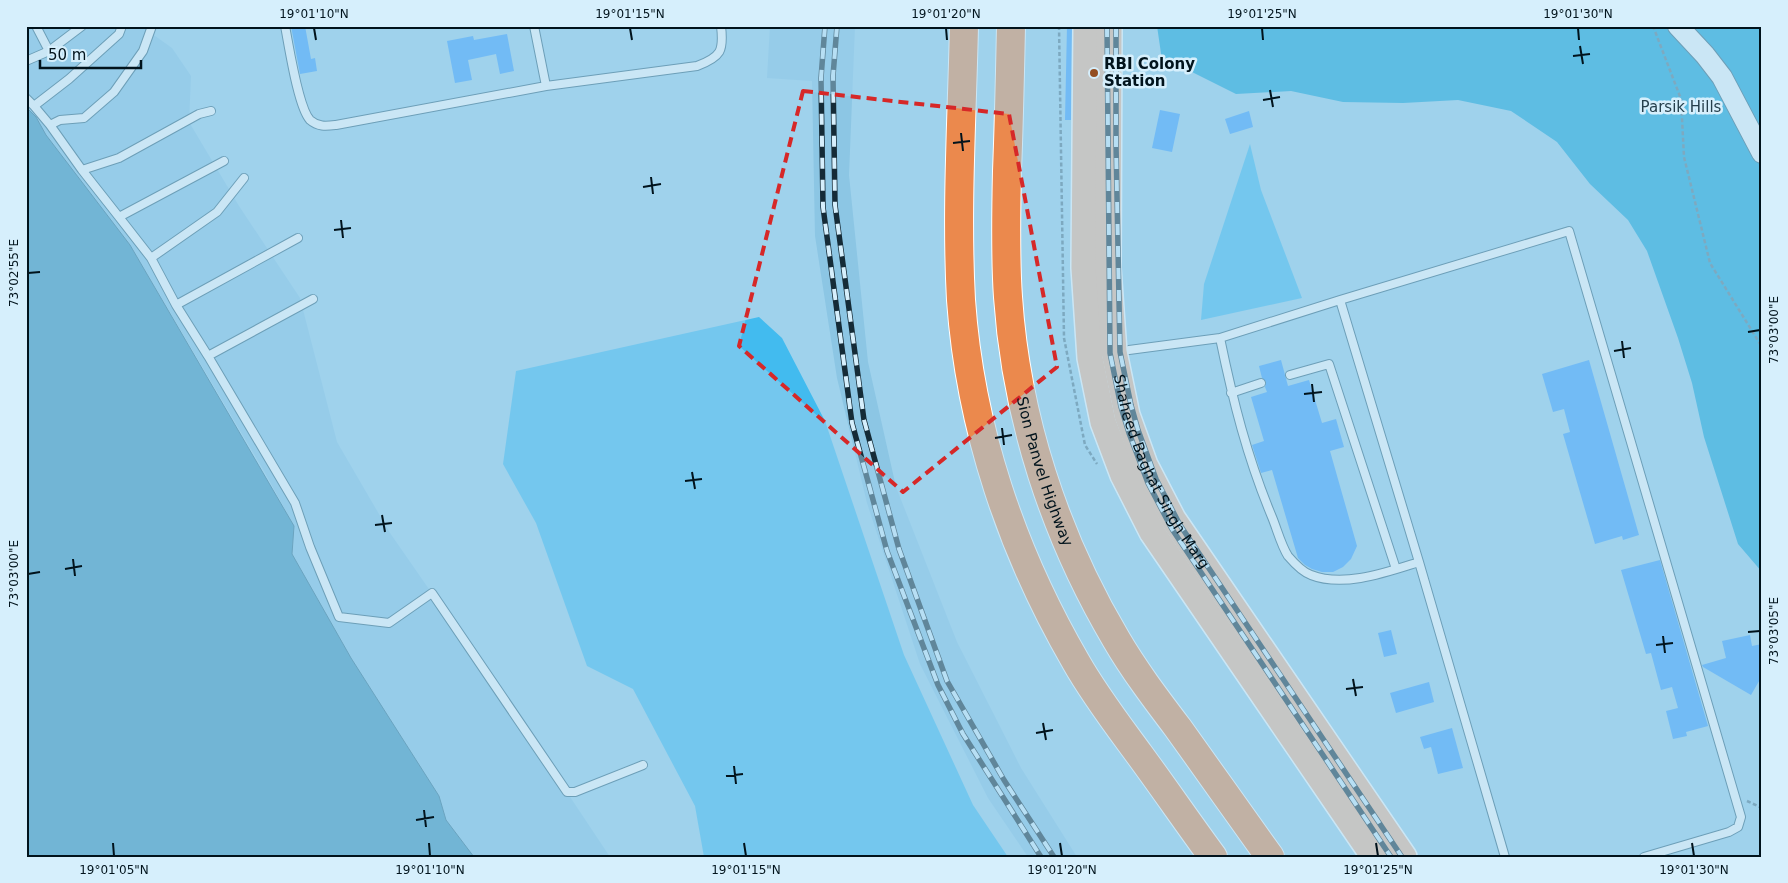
<svg xmlns="http://www.w3.org/2000/svg" width="1788" height="883" font-family="'DejaVu Sans',sans-serif">
	<rect width="100%" height="100%" fill="#9fd2ec"/>
	<path fill="#8cc6e4" d="M26,26H141L172,48L191,76L189,122L239,206L300,298L337,442L390,533L501,693L610,857H474L446,820L439,796L351,658L292,554L294,526L264,471L130,245L46,135L36,117L26,107Z
		M770,26H855L849,175L868,362L896,487L957,642L1021,768L1077,857H1028L988,798L920,664L867,503L837,378L815,236L812,81L767,78Z"/>
	<path fill="#42bbef" d="M1250,144L1261,190L1302,298L1201,320L1204,284Z
		M759,317L782,338L825,421L904,655L973,805L1008,857H704L695,806L633,689L587,666L536,523L503,464L516,371Z"/>
	<path fill="#11a4d7" d="M1157,26H1762V572L1738,544L1704,437L1692,383L1678,338L1647,251L1628,220L1590,184L1557,142L1511,111L1458,100L1403,103L1343,102L1291,91L1236,94L1188,70H1168V68L1163,67Z"/>
	<path fill="#3d92b8" stroke="#2b6c89" d="M26,107L36,117L46,135L130,245L294,526L292,554L351,658L439,796L446,820L474,857H26Z"/>
	<path fill="#3da0fe" d="M291,26H305L311,59L315,58L317,71L300,74Z
		M1067,26H1072L1071,120H1065Z
		M507,34L514,71L500,74L496,54L468,60L472,80L455,83L447,41L473,36L474,40Z
		M1160,110L1180,114L1172,152L1152,148Z
		M1249,111L1253,127L1230,134L1225,119Z
		M1281,360L1288,386L1309,380L1322,423L1336,419L1344,447L1330,451L1357,546L1351,559L1343,567L1333,572H1322L1312,569L1305,565L1298,558L1272,470L1261,473L1252,445L1264,441L1251,397L1267,392L1265,387L1266,382L1262,378L1259,366Z
		M1589,360L1639,535L1623,540L1622,536L1595,544L1563,434L1570,432L1564,409L1553,412L1542,374Z
		M1660,560L1708,726L1686,732L1687,736L1673,739L1666,711L1678,708L1672,687L1661,690L1651,653L1646,654L1621,570Z
		M1391,630L1397,654L1384,657L1378,633Z
		M1750,635L1752,646L1762,644V676L1751,695L1703,667L1702,665L1726,658L1722,641Z
		M1429,682L1434,702L1396,713L1390,693Z
		M1452,728L1463,768L1438,774L1431,747L1424,749L1420,737Z"/>
	<g fill="none" stroke-linecap="round" stroke-linejoin="round">
		<g stroke="#316278" stroke-width="10">
			<path id="service" d="M36,26L49,51
				M285,26C289,46 298,107 310,120C318,127 326,126 336,125L546,86L697,66C721,57 724,51 721,26
				M534,26L546,86
				M26,61L49,51L82,26
				M26,98L34,106L69,79L119,34L122,26
				M34,106L50,125L60,120L84,118L114,92L143,51L152,26
				M50,125L82,170L119,158L199,114L211,111
				M82,170L119,217L224,161
				M119,217L151,258L217,212L244,178
				M151,258L176,305L298,238
				M1340,300L1419,562L1505,857
				M176,305L208,356L313,299
				M1220,338C1233,401 1247,457 1272,517C1277,529 1281,545 1288,556C1294,563 1302,572 1311,575C1344,588 1387,572 1419,562
				M1129,350L1220,338L1340,300L1569,231L1741,817L1738,827L1729,832L1644,857
				M208,356L295,503L310,547L339,617L389,623L432,593L567,792H575L643,765
				M1290,375L1329,364L1396,569
				M1231,393L1261,383"/>
		</g>
		<g stroke="#316278" stroke-width="22">
			<path id="tertiary" d="M1678,26L1705,55L1722,77L1762,153"/>
		</g>
		<g stroke="#fff" stroke-width="28">
			<g id="primary">
				<path d="M1086,26L1084,268L1090,358L1103,422L1123,475L1152,532L1374,857"/>
				<path id="s1" d="M1109,26L1108,268L1114,352L1127,415L1145,465L1173,519L1404,857"/>
			</g>
		</g>
		<g stroke="#fff" stroke-width="30">
			<g id="motorway">
				<path d="M964,26C962,117 956,210 961,300C970,428 1012,552 1076,662C1094,694 1117,724 1139,754C1164,788 1188,823 1213,857"/>
				<path id="s2" d="M1011,26C1010,74 1009,123 1007,171C1006,213 1005,255 1008,297C1016,417 1055,536 1116,639C1134,670 1156,699 1178,728C1209,771 1239,814 1270,857"/>
			</g>
		</g>
		<path stroke="#55798b" stroke-width="2.5" stroke-dasharray="4 2.5" stroke-linecap="butt" d="M1059,26L1064,338L1085,445L1097,464
			M1653,26L1681,99L1684,157L1710,263L1762,347
			M1747,801L1762,808"/>
		<use href="#service" stroke="#fff" stroke-width="8"/>
		<use href="#tertiary" stroke="#fff" stroke-width="20"/>
		<use href="#primary" stroke="#f3b894" stroke-width="25"/>
		<use href="#motorway" stroke="#eb894d" stroke-width="28"/>
		<g stroke="#152b37" stroke-width="5.5">
			<path id="rail" d="M825,26L821,78L823,207L852,423L887,551L938,685L963,734L1041,857
				M837,26L833,76L835,205L864,420L899,549L947,681L1004,780L1054,857
				M1107,26L1110,353L1121,407L1129,433L1148,483L1172,529L1391,857
				M1116,26V144L1120,352L1131,405L1138,430L1156,479L1180,525L1402,857"/>
		</g>
		<use href="#rail" stroke="#d6effc" stroke-width="4" stroke-dasharray="11" stroke-linecap="butt"/>
	</g>
	<path d="M0 0H1788V883H0ZM803,91L1009,114L1057,367L903,492L739,346Z" fill="#9fd2ec" fill-opacity=".55" fill-rule="evenodd"/>
	<path fill="none" stroke="#d62828" stroke-width="4" stroke-dasharray="10 6" stroke-linejoin="round" d="M803,91L1009,114L1057,367L903,492L739,346Z"/>
	<path fill="none" stroke="#01131c" stroke-width="2" d="M314,28L316,40M630,28L632,40M946,28L947,40M1262,28L1263,40M1578,28L1579,40M1580,46L1583,64M1573,56L1590,54M1270,90L1273,107M1263,100L1280,97M961,133L963,151M953,143L970,141M651,177L653,194M643,187L661,184M341,220L343,238M334,230L351,228M28,273L40,272M1748,332L1760,330M1622,341L1624,358M1614,351L1631,348M1312,384L1314,402M1304,394L1322,392M1002,428L1004,445M995,438L1012,435M692,472L695,489M685,481L702,479M382,515L385,532M375,525L392,523M73,559L75,576M65,569L82,566M28,574L40,572M1748,632L1760,631M1663,636L1665,653M1656,645L1673,643M1353,679L1356,696M1346,689L1363,687M1043,723L1046,740M1036,733L1053,730M734,766L736,784M726,776L743,774M424,810L426,827M416,820L434,817M113,843L114,856M429,843L430,856M744,843L746,856M1060,843L1062,856M1376,843L1378,856M1692,843L1694,856"/>
	<circle fill="#934e22" stroke="#d6effc" stroke-width="2" cx="1094" cy="73" r="5"/>
	<g text-anchor="middle" stroke-width="5" stroke-linejoin="round" paint-order="stroke">
		<g font-size="15" font-weight="bold" fill="#01131c" stroke="#d6effc" text-anchor="start">
			<text x="1104" y="69">RBI Colony<tspan x="1104" dy="17">Station</tspan></text>
		</g>
		<g font-size="15" fill="#253f4c" stroke="#d6effc">
			<text x="1681" y="112">Parsik Hills</text>
		</g>
		<g font-size="15" fill="#01131c" stroke="#d6effc">
			<text dy="5" stroke="none"><textPath href="#s2" startOffset="450">Sion Panvel Highway</textPath></text>
			<text dy="5" stroke="none"><textPath href="#s1" startOffset="456">Shaheed Baghat Singh Marg</textPath></text>
		</g>
	</g>
	<rect width="1788" height="883" fill="none" stroke="#d6effc" stroke-width="55"/>
	<path d="M40 60v8h101v-8" fill="none" stroke="#01131c" stroke-width="2.5"/>
	<text x="48" y="60" font-size="15" fill="#01131c" stroke="#d6effc" stroke-width="4" paint-order="stroke">50 m</text>
	<rect x="28" y="28" width="1732" height="828" fill="none" stroke="#01131c" stroke-width="2"/>
	<g font-size="12" text-anchor="middle" fill="#01131c">
		<text x="314" y="18">19°01'10"N</text>
		<text x="630" y="18">19°01'15"N</text>
		<text x="946" y="18">19°01'20"N</text>
		<text x="1262" y="18">19°01'25"N</text>
		<text x="1578" y="18">19°01'30"N</text>
		<text transform="translate(14 273) rotate(-90)" y="4">73°02'55"E</text>
		<text transform="translate(1774 330) rotate(-90)" y="4">73°03'00"E</text>
		<text transform="translate(14 574) rotate(-90)" y="4">73°03'00"E</text>
		<text transform="translate(1774 631) rotate(-90)" y="4">73°03'05"E</text>
		<text x="114" y="874">19°01'05"N</text>
		<text x="430" y="874">19°01'10"N</text>
		<text x="746" y="874">19°01'15"N</text>
		<text x="1062" y="874">19°01'20"N</text>
		<text x="1378" y="874">19°01'25"N</text>
		<text x="1694" y="874">19°01'30"N</text>
	</g>
</svg>
